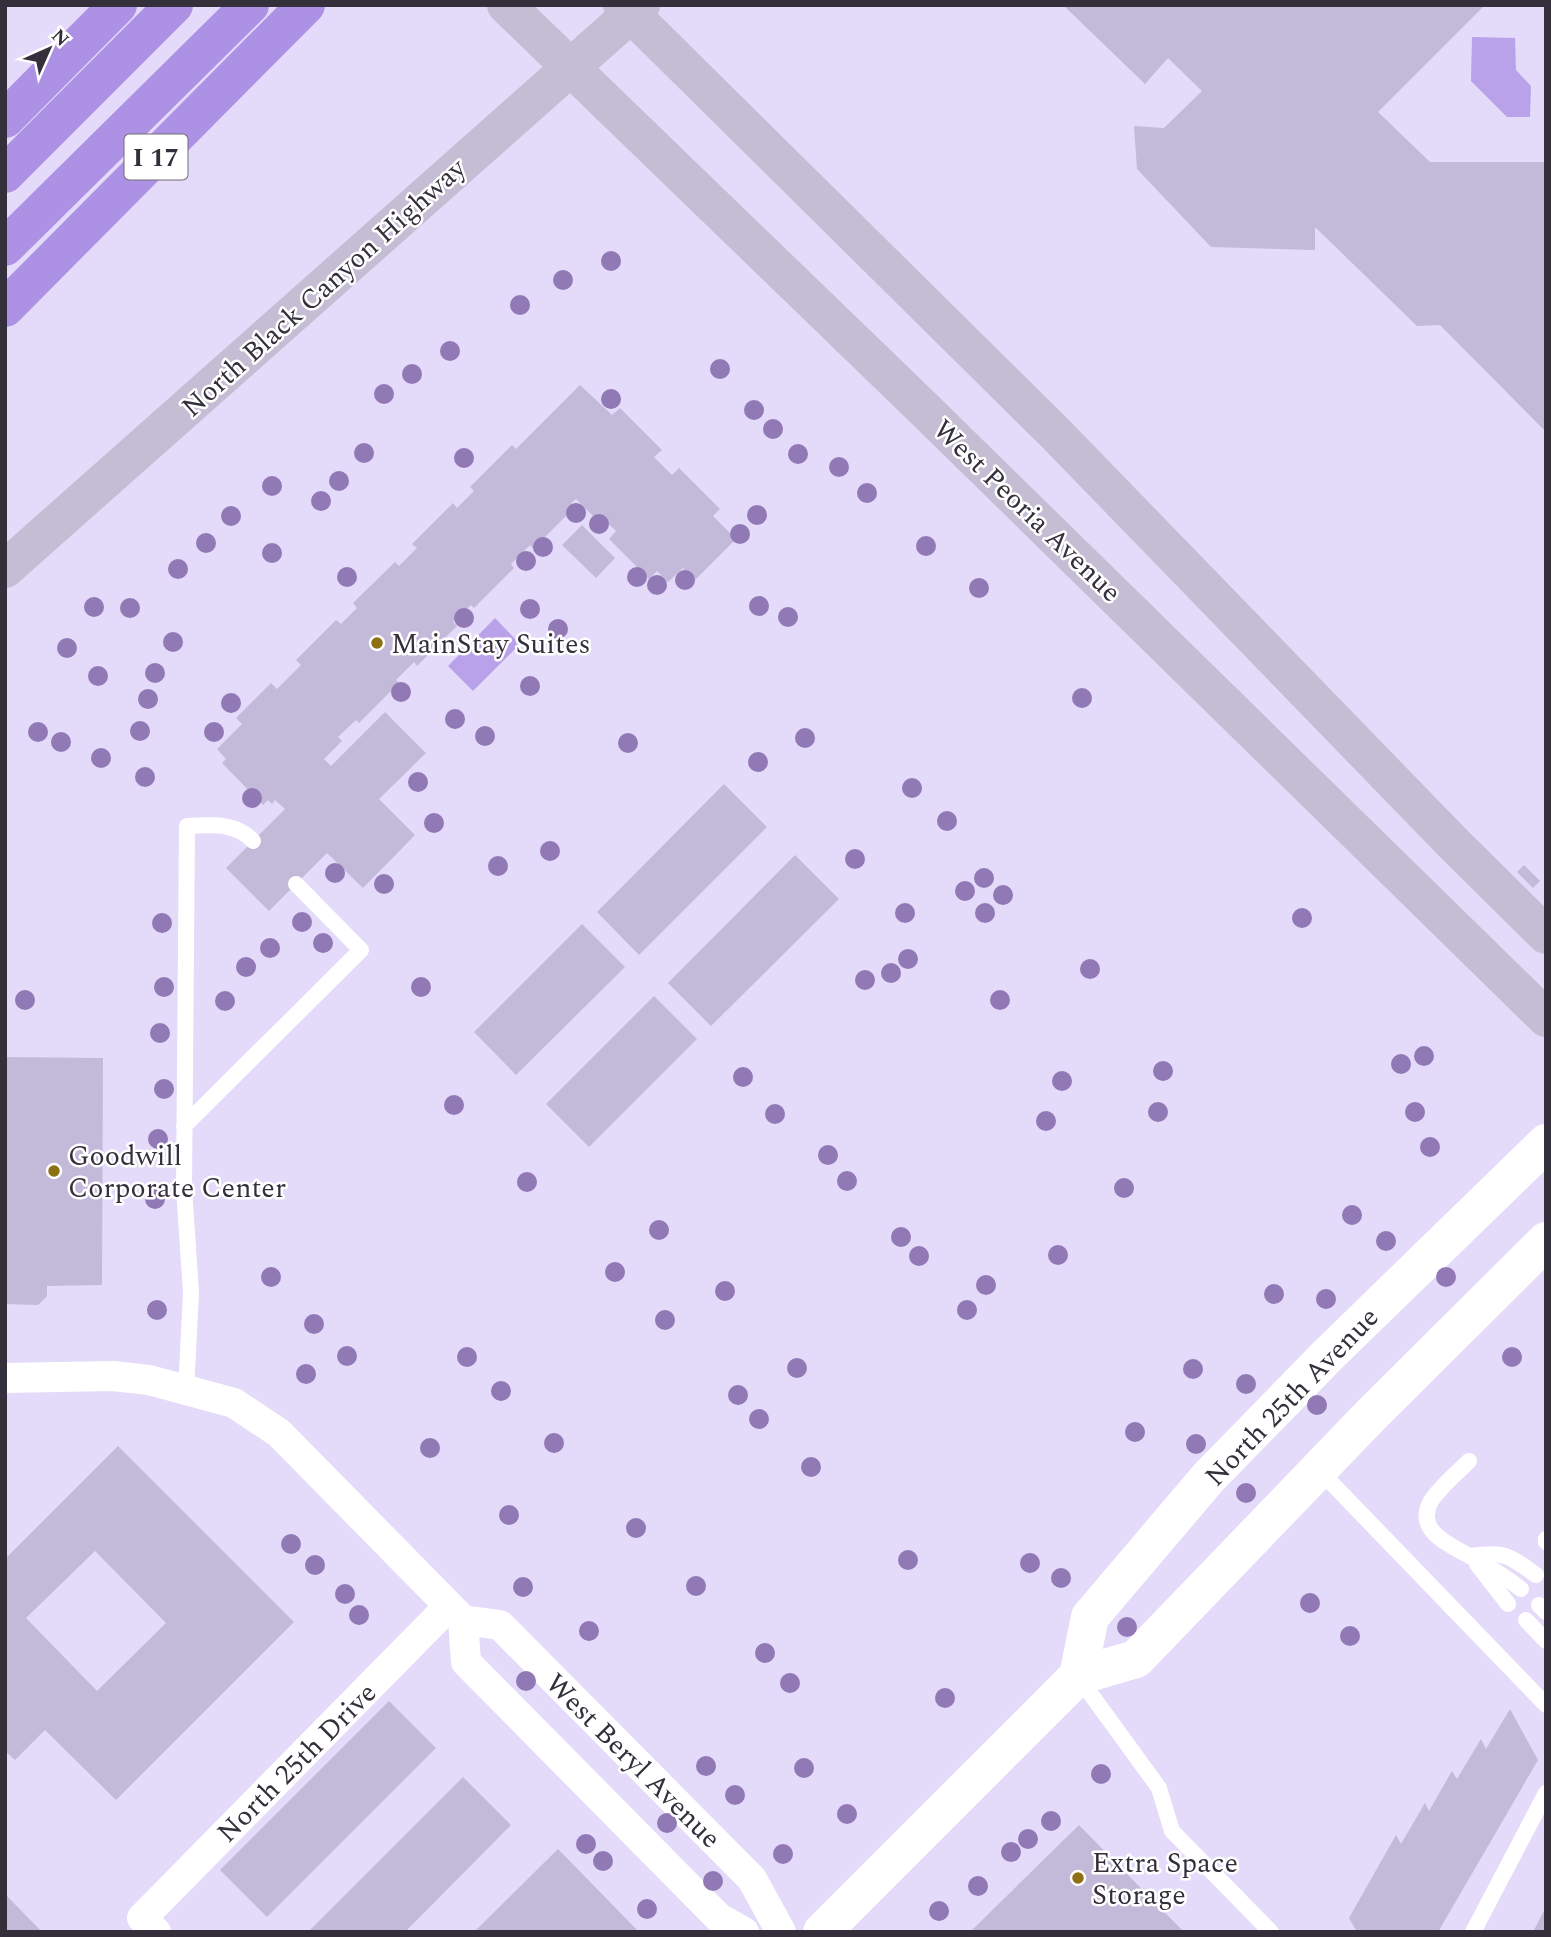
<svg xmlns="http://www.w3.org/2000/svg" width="1551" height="1937" font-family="Spectral,serif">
	<rect width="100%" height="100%" fill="#e4dafa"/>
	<path fill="#baa2ea" d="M1472,37L1515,38L1516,70L1531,86L1530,117H1507L1471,81Z
		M495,618L520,644L473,691L448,666Z"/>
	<path fill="#c3b9d8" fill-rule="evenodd" d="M1063,5H1485L1378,112L1430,162H1546V432L1440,325L1417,326L1315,227V250L1211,247L1137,169L1134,126L1164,128L1202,91L1168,58L1145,84Z
		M580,385L612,415L620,408L662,450L654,457L672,475L679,468L720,509L713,516L736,539L695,580L683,568L668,582L657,571L649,579L609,539L616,531L598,514L594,517L576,499L571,503L575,507L533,549L530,545L511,564L514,568L474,608L471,605L453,622L457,626L417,666L414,662L396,680L399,683L359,723L356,720L338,737L342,741L324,759L331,766L385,712L426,753L379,799L415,835L363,888L327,853L269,911L226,868L285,809L275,800L272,804L268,800L263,805L222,763L226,759L217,749L242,724L236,718L271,683L277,689L301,665L296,660L336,620L341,624L357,608L353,603L395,562L399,566L417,548L412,544L453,503L457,508L474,491L470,487L512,445L516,449Z
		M582,525L615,558L596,578L562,545Z
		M724,784L767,827L639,955L597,912Z
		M795,855L839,899L711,1026L668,983Z
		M1524,865L1540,881L1533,888L1517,872Z
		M582,924L625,967L516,1075L474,1032Z
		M654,996L697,1039L589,1147L546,1104Z
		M5,1057L103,1058L102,1285L47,1286V1296L38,1305L5,1304Z
		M118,1446L294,1622L116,1800L45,1730L15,1760L5,1751V1559ZM95,1551L166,1623L97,1691L26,1618Z
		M389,1701L436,1748L267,1917L220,1870Z
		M1510,1709L1538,1760L1438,1932H1357L1349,1918L1396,1835L1401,1844L1425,1803L1429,1811L1452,1771L1457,1779L1481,1739L1486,1749Z
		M463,1777L511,1825L405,1932H308Z
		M1079,1825L1184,1932H970Z
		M558,1849L639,1932H474Z
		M5,1894L42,1932H5Z
		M1546,1907V1932H1533Z"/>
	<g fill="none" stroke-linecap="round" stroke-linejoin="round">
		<path stroke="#fff" stroke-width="16" d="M184,1126L361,950L296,884
			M186,1390L191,1293L184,1188L187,826C211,825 235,822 253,841
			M1469,1461C1457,1473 1440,1487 1431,1501C1413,1533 1455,1547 1475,1559C1491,1568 1506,1577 1521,1589
			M1319,1470L1546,1705
			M1546,1539V1542
			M1471,1556C1504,1551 1509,1555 1536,1575
			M1477,1564L1508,1604
			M1539,1605L1546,1612
			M1526,1620L1546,1641
			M1079,1678L1159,1788L1172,1831L1271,1932
			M1473,1932L1546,1793"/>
		<path stroke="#fff" stroke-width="30" d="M5,1378L113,1376L149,1380L234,1403L279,1433L463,1620L500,1625L752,1879L781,1932
			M463,1620L466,1662L719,1918L744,1932
			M156,1932L142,1918L449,1606"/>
		<path stroke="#fff" stroke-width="38" d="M1078,1676L1090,1617L1208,1478L1327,1356L1546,1143
			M822,1932L1078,1676L1136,1659L1372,1414L1546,1241"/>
		<path stroke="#c4bdd3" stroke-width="38" d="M506,5L922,407L1546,1018
			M622,5L1055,433L1452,842L1546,935
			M5,569L641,5"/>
		<path stroke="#ad91e4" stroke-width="38" d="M5,119L118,5
			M5,174L174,5
			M5,247L250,5
			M5,308L306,5"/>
	</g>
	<g fill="#9179b5">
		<circle cx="611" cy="261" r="10"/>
		<circle cx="563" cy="280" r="10"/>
		<circle cx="520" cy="305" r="10"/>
		<circle cx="450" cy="351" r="10"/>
		<circle cx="720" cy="369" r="10"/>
		<circle cx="412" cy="374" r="10"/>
		<circle cx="384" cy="394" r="10"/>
		<circle cx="611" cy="399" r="10"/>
		<circle cx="754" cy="410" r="10"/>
		<circle cx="773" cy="429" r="10"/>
		<circle cx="364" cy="453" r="10"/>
		<circle cx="798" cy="454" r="10"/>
		<circle cx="464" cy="458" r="10"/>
		<circle cx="839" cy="467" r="10"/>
		<circle cx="339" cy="481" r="10"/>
		<circle cx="272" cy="486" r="10"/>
		<circle cx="867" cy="493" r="10"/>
		<circle cx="321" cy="501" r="10"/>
		<circle cx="576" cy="513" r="10"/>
		<circle cx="757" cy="515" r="10"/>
		<circle cx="231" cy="516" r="10"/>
		<circle cx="599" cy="524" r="10"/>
		<circle cx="740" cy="534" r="10"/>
		<circle cx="206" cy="543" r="10"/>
		<circle cx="926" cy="546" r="10"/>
		<circle cx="543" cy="547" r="10"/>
		<circle cx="272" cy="553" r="10"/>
		<circle cx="526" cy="561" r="10"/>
		<circle cx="178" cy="569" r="10"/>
		<circle cx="347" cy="577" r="10"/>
		<circle cx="637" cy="577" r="10"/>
		<circle cx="685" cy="580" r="10"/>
		<circle cx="657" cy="585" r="10"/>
		<circle cx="979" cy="588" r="10"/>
		<circle cx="759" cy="606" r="10"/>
		<circle cx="94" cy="607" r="10"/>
		<circle cx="130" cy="608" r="10"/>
		<circle cx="530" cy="609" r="10"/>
		<circle cx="788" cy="617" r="10"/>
		<circle cx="464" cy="618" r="10"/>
		<circle cx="558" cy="629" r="10"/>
		<circle cx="173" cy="642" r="10"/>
		<circle cx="67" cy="648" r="10"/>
		<circle cx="155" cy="673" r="10"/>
		<circle cx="98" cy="676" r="10"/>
		<circle cx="530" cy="686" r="10"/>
		<circle cx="401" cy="692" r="10"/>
		<circle cx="1082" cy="698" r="10"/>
		<circle cx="148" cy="699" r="10"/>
		<circle cx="231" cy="703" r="10"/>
		<circle cx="455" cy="719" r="10"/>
		<circle cx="140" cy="731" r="10"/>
		<circle cx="38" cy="732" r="10"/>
		<circle cx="214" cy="732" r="10"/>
		<circle cx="485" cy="736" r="10"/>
		<circle cx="805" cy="738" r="10"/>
		<circle cx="61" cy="742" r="10"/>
		<circle cx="628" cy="743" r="10"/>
		<circle cx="101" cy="758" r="10"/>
		<circle cx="758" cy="762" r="10"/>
		<circle cx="145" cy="777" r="10"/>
		<circle cx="418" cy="782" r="10"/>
		<circle cx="912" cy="788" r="10"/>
		<circle cx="252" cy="798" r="10"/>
		<circle cx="947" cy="821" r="10"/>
		<circle cx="434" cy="823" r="10"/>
		<circle cx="550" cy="851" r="10"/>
		<circle cx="855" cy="859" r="10"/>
		<circle cx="498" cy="866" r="10"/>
		<circle cx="335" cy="873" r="10"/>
		<circle cx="984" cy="878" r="10"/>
		<circle cx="384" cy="884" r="10"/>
		<circle cx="965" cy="891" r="10"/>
		<circle cx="1003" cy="895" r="10"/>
		<circle cx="905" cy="913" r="10"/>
		<circle cx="985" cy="913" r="10"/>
		<circle cx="1302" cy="918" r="10"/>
		<circle cx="302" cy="922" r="10"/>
		<circle cx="162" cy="923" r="10"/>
		<circle cx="323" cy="943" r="10"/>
		<circle cx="270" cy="948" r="10"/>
		<circle cx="908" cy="959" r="10"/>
		<circle cx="246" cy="967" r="10"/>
		<circle cx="1090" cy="969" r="10"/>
		<circle cx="891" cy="973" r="10"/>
		<circle cx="865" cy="980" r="10"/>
		<circle cx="164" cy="987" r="10"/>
		<circle cx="421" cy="987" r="10"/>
		<circle cx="25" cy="1000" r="10"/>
		<circle cx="1000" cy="1000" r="10"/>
		<circle cx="225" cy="1001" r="10"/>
		<circle cx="160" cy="1033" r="10"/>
		<circle cx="1424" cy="1056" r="10"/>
		<circle cx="1401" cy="1064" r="10"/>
		<circle cx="1163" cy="1071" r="10"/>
		<circle cx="743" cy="1077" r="10"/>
		<circle cx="1062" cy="1081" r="10"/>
		<circle cx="164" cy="1089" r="10"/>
		<circle cx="454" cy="1105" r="10"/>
		<circle cx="1158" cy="1112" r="10"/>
		<circle cx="1415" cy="1112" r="10"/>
		<circle cx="775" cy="1114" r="10"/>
		<circle cx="1046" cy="1121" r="10"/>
		<circle cx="158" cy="1139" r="10"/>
		<circle cx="1430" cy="1147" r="10"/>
		<circle cx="828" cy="1155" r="10"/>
		<circle cx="847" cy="1181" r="10"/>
		<circle cx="527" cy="1182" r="10"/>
		<circle cx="1124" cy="1188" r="10"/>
		<circle cx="155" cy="1199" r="10"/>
		<circle cx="1352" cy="1215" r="10"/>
		<circle cx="659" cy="1230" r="10"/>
		<circle cx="901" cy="1237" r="10"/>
		<circle cx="1386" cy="1241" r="10"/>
		<circle cx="1058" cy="1255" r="10"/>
		<circle cx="919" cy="1256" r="10"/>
		<circle cx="615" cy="1272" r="10"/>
		<circle cx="271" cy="1277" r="10"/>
		<circle cx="1446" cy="1277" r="10"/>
		<circle cx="986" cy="1285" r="10"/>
		<circle cx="725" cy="1291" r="10"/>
		<circle cx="1274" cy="1294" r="10"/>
		<circle cx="1326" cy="1299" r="10"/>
		<circle cx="157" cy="1310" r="10"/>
		<circle cx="967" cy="1310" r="10"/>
		<circle cx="665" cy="1320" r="10"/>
		<circle cx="314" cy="1324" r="10"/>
		<circle cx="347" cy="1356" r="10"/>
		<circle cx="467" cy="1357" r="10"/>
		<circle cx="1512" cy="1357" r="10"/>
		<circle cx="797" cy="1368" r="10"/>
		<circle cx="1193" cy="1369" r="10"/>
		<circle cx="306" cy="1374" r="10"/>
		<circle cx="1246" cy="1384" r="10"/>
		<circle cx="501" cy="1391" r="10"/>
		<circle cx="738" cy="1395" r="10"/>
		<circle cx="1317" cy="1405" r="10"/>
		<circle cx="759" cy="1419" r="10"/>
		<circle cx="1135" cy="1432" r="10"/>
		<circle cx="554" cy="1443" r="10"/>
		<circle cx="1196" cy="1444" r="10"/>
		<circle cx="430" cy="1448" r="10"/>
		<circle cx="811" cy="1467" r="10"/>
		<circle cx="1246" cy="1493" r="10"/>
		<circle cx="509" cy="1515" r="10"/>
		<circle cx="636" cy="1528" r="10"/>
		<circle cx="291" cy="1544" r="10"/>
		<circle cx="908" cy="1560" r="10"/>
		<circle cx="1030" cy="1563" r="10"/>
		<circle cx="315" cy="1565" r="10"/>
		<circle cx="1061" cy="1578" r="10"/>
		<circle cx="696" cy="1586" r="10"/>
		<circle cx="523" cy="1587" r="10"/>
		<circle cx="345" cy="1594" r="10"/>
		<circle cx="1310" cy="1603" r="10"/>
		<circle cx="359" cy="1615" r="10"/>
		<circle cx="1127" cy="1627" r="10"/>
		<circle cx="589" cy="1631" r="10"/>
		<circle cx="1350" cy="1636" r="10"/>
		<circle cx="765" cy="1653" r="10"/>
		<circle cx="526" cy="1681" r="10"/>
		<circle cx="790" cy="1683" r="10"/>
		<circle cx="945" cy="1698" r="10"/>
		<circle cx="706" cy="1766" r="10"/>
		<circle cx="804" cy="1768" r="10"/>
		<circle cx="1101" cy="1774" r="10"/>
		<circle cx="735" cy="1795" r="10"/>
		<circle cx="847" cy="1814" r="10"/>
		<circle cx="1051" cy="1821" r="10"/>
		<circle cx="667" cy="1823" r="10"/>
		<circle cx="1028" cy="1839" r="10"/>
		<circle cx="586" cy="1844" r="10"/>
		<circle cx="1011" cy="1852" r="10"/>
		<circle cx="783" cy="1854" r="10"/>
		<circle cx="603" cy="1861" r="10"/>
		<circle cx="713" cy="1881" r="10"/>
		<circle cx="978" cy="1886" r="10"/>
		<circle cx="647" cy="1909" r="10"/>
		<circle cx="939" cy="1911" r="10"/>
	</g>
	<g fill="#8d7013" stroke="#fff" stroke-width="2.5">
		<circle cx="377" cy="643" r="7"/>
		<circle cx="54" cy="1171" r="7"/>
		<circle cx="1078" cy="1878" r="7"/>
	</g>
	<g text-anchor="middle" stroke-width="5" stroke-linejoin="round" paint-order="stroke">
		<rect fill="#fff" stroke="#706d76" stroke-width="2" x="124.5" y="134.5" width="63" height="45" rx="5"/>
		<g font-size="26" font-weight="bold" fill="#332f3b">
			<text x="156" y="166">I 17</text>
		</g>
		<g font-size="28" fill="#332f3b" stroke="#fff">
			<text transform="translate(323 287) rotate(-42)" y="10">North Black Canyon Highway</text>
			<text transform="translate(1028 510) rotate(44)" y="10">West Peoria Avenue</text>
			<text transform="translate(1291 1396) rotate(-46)" y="10">North 25th Avenue</text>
			<text transform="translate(634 1760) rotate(45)" y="10">West Beryl Avenue</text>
			<text transform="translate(296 1762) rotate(-45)" y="10">North 25th Drive</text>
		</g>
		<g font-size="28" fill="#332f3b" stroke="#fff" text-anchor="start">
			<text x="391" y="653">MainStay Suites</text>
			<text x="68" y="1165">Goodwill<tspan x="68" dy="32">Corporate Center</tspan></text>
			<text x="1092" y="1872">Extra Space<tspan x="1092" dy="32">Storage</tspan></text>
		</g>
	</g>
	<rect width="1551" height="1937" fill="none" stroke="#332f3b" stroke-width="14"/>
	<g transform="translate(49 49) rotate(45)" stroke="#ffffff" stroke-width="5" paint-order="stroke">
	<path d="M0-5L12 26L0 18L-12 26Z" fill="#332f3b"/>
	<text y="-10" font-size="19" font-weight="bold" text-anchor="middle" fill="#332f3b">N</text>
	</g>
</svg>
